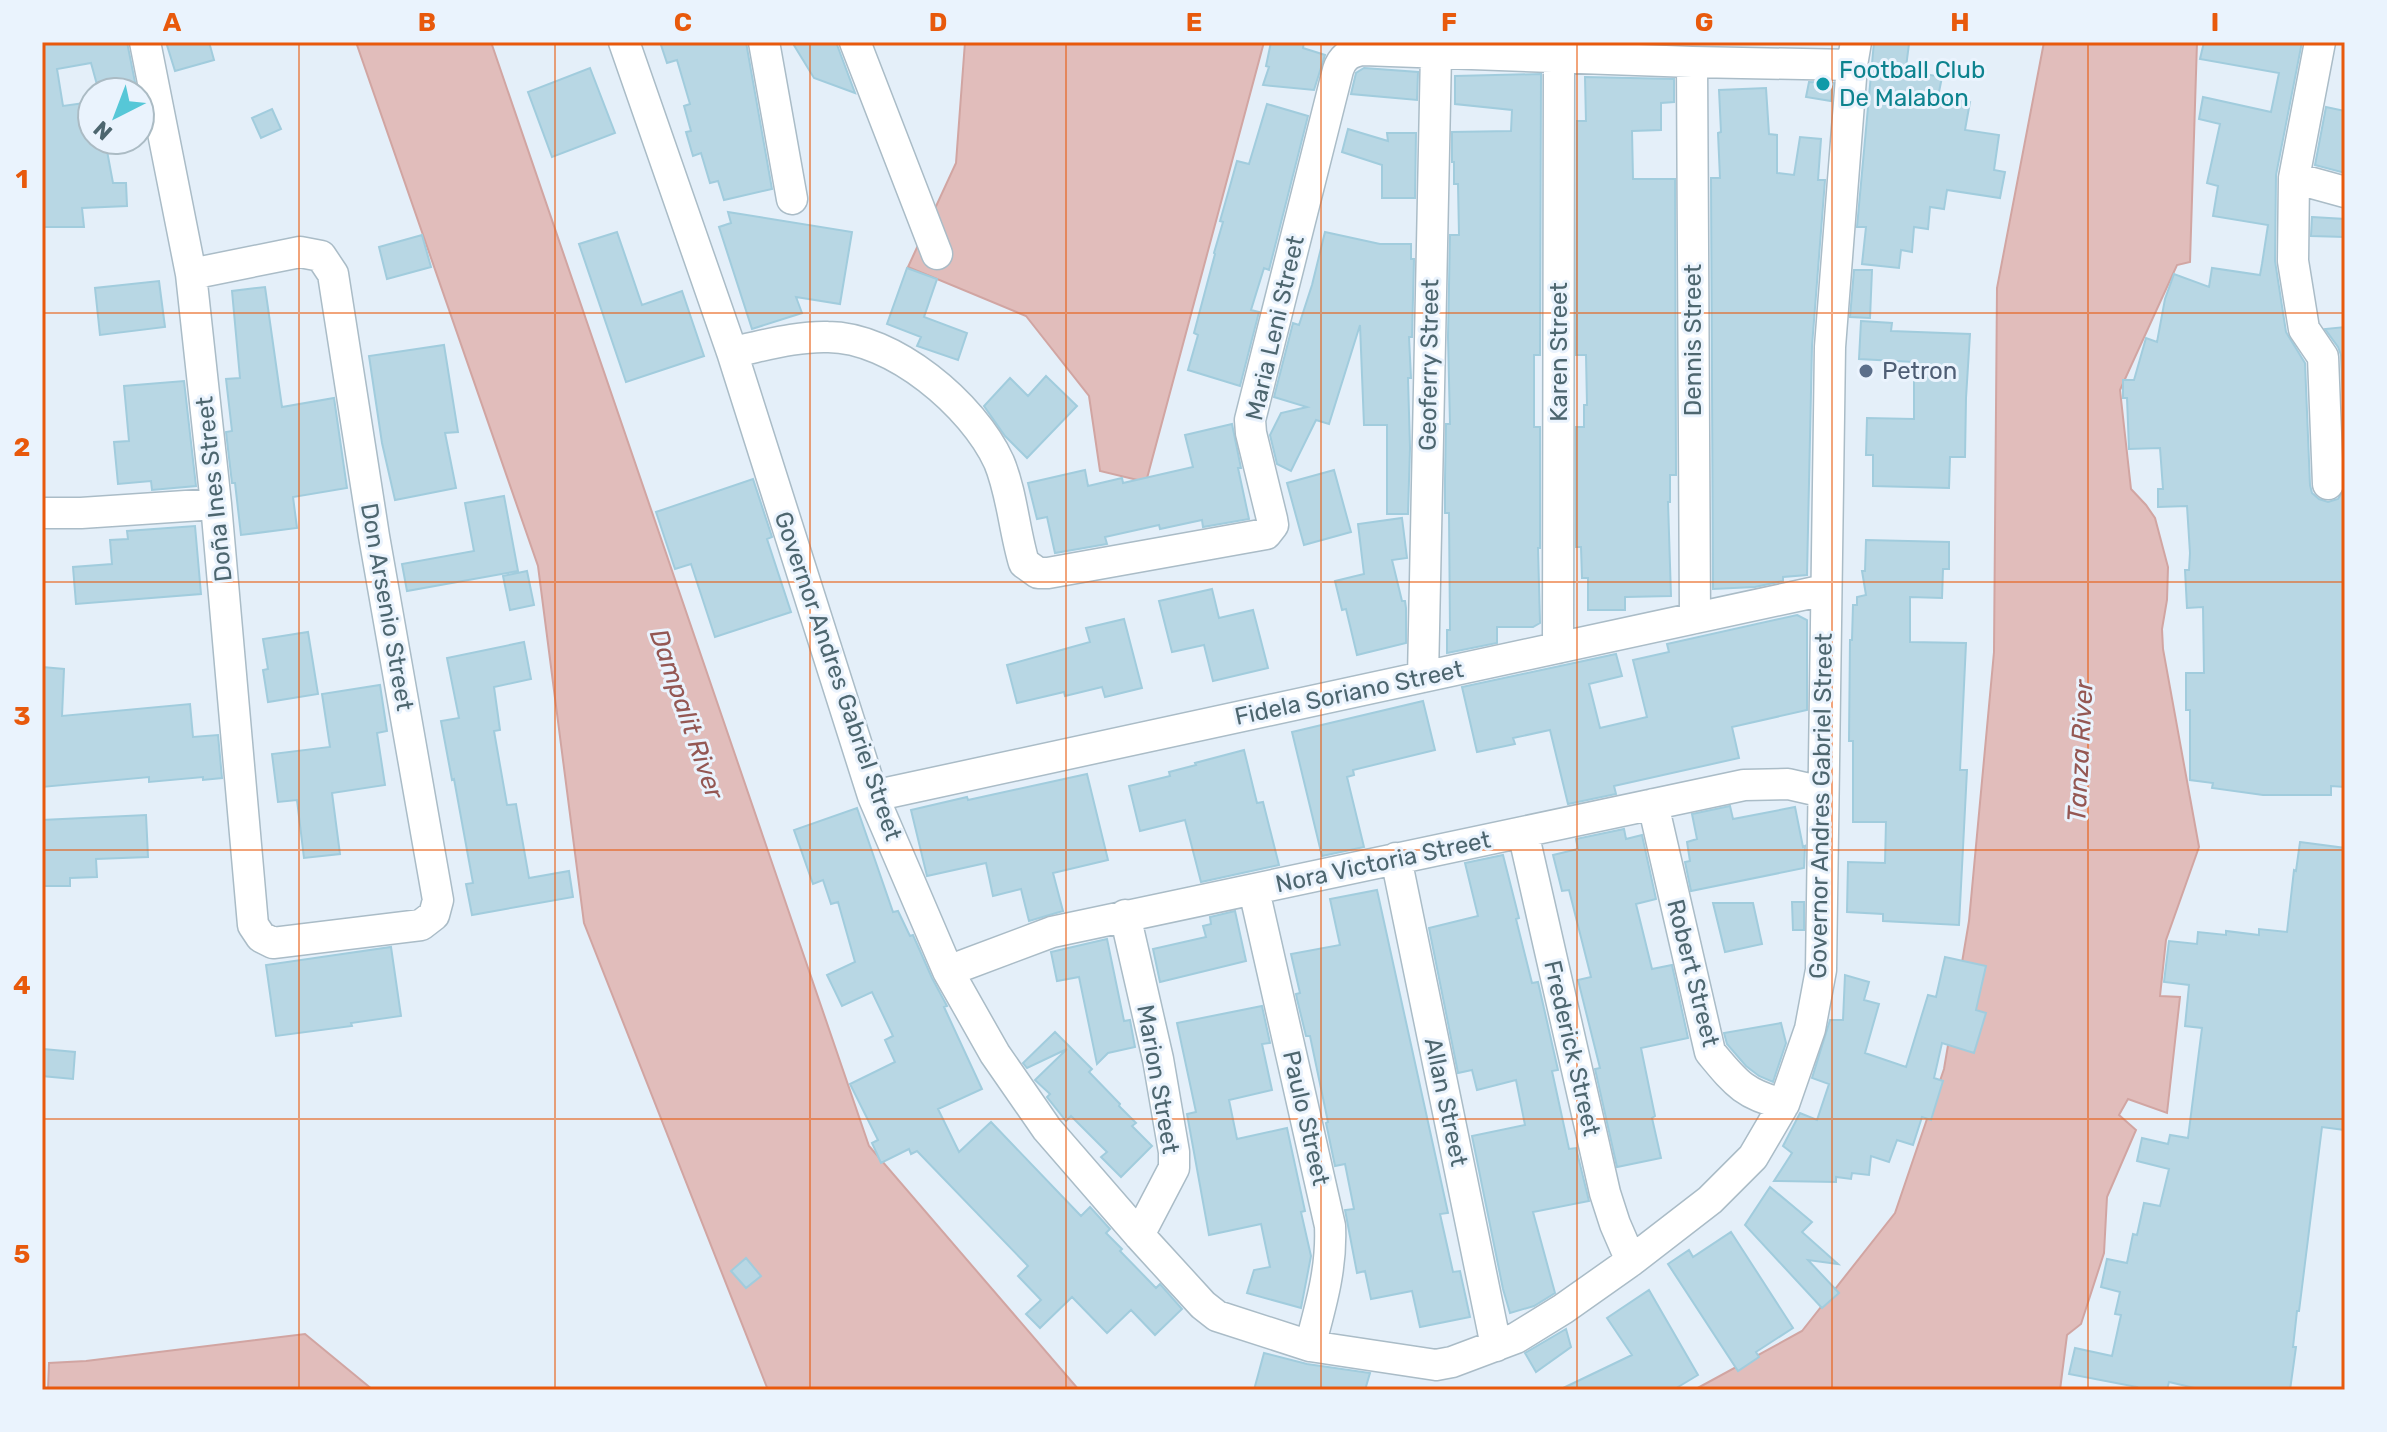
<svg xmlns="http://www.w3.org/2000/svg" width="2387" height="1432" font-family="Rubik,sans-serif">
	<rect width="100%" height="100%" fill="#e4eff9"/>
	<path fill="#e1bdbb" stroke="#d1a5a2" stroke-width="2" d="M356,42H491L869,1146L1079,1390H768L584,923L538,566Z
		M965,42H1264L1146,482L1100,471L1089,396L1026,316L908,267L956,163Z
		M2044,42H2197L2190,262L2177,265L2120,390L2131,489L2146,505L2155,518L2168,567L2167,600L2162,629L2163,649L2199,847L2166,940L2160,996L2180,997L2167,1113L2128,1099L2119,1115L2136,1130L2107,1197L2104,1253L2081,1324L2067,1335L2060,1390H1694L1802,1331L1895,1213L1944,1069L1969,921L1994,652L1997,288Z
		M305,1334L373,1390H48L49,1363L86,1361Z"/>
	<path fill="#b8d7e4" stroke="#a1ccdd" stroke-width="2" d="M42,42H127L137,92H99L91,63L57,69L63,106L92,102V140H105L113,183H126L127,206L82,208L84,227H42Z
		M166,42H209L214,60L175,71Z
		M660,42H746L772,189L724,200L718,181L710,183L701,153L693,156L686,132L691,131L684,106L690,104L677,60L667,63Z
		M792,42H836L855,93L814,78Z
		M1271,42H1304L1303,48L1325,55L1314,90L1263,85L1269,67L1266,66Z
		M1874,42L1909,44L1906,67H1908L1907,71L1942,77L1938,97L1970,102L1965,130L1999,135L1994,170L2005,172L2000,198L1947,190L1944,209L1930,207L1928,229L1914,227L1912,252L1901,250L1899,268L1862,264L1866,227H1857Z
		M2204,42H2302L2276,175L2275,261L2286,332L2305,363L2310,485L2312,493L2319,499L2328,502L2338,499L2345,488V787L2331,786V795H2263L2212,788L2213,783L2190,780V710H2186V673H2204L2203,607L2187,608L2185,570H2189L2190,553L2187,506L2158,507V489H2163L2160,448L2129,449L2127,398H2123V380H2134L2146,338L2157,342L2165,299L2174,274L2209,287L2212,268L2260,275L2262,264L2268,225L2213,216L2218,186L2207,183L2220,124L2199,119L2203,97L2271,112L2279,73L2200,59Z
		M590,68L615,133L552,157L528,92Z
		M1364,68L1418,72L1417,100L1351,94L1356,73Z
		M1541,74L1540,355H1534V427H1540V548H1538L1540,623L1533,627H1497V643L1447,653V630H1450L1449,513H1445V479L1446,424H1450L1448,337L1450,235H1459L1458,184H1454V162H1452V132L1511,131L1512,110L1455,104V76Z
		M1585,77L1674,79V102L1661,103V130L1632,131L1633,179H1675L1676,475H1670V502H1668L1671,596L1625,597V610H1588V578H1582L1581,547H1576V427H1584V405H1587L1586,355H1576L1577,121H1586Z
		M1809,82L1833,83L1831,101L1806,97Z
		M1766,88L1769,134L1777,135V173L1794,175L1800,137L1821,139L1818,180H1825L1812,346L1807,575L1783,577V581L1755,587L1713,589L1711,178H1720L1718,133L1721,132L1719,90Z
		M1267,104L1308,116L1269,270L1264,268L1251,310L1259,312L1240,386L1188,370L1198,335L1194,333L1215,254L1214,253L1223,222L1220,221L1230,186L1237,161L1249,164Z
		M2326,107L2345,111V173L2315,165Z
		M272,109L281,129L261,138L252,118Z
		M1348,129L1388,141L1387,133H1416L1415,198H1382V165L1342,152Z
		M728,212L852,232L840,304L796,297L802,313L752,329L719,227L731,223Z
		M2312,217L2345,219V237L2311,236Z
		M617,232L642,305L682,291L704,356L626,382L579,244Z
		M1325,232L1380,244H1411V259H1414L1412,337H1409L1411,378H1408L1410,448L1408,514H1387V425H1364L1360,325L1329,424L1316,420L1291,471L1277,464L1270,435L1281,413L1307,407L1274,397L1293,323L1299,325L1312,285Z
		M422,235L431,267L387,279L379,247Z
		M907,268L937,279L924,317L967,333L958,360L917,346L921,337L887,324Z
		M1854,270H1872L1870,318L1850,317Z
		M159,281L165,327L100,335L95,288Z
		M265,287L282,407L334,398L347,488L293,497L297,528L241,535L235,483H232L226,432L232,431L226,379L240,378L232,291Z
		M1861,321L1892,323L1891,331L1970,334L1966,398L1965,457H1950L1949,488L1873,486V455H1866L1867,418L1914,419V362L1859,359Z
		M2345,327V403H2343L2341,355L2338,347L2325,329Z
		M444,345L458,432L445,433L456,488L395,500L382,443L369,356Z
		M1046,376L1077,406L1027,458L1005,436L984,406L1010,378L1028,396Z
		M184,381L196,486L152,490L151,481L118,484L114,442L129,441L124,386Z
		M1232,424L1241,468H1238L1249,519L1203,527L1202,520L1160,529L1159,525L1105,537L1107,544L1055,553L1047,517L1037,519L1028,483L1085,470L1088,486L1122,478L1123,483L1193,467L1185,435Z
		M1334,470L1351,532L1304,545L1287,483Z
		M753,479L772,537L767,539L791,612L715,637L691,564L675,569L656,512Z
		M504,496L518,571L407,591L402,564L474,551L465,503Z
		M1402,518L1407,558L1392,560L1402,601H1405L1406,608V643L1357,655L1346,609L1342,610L1335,581L1364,574L1358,524Z
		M195,526L201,594L76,604L73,567L112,564L110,540L128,539L127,531Z
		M1866,540L1949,542V569H1943L1942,598L1910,597V642L1966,643L1960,770H1967L1959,925L1883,921V914L1847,912L1848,862L1885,863L1886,822H1853V741H1849L1850,640H1852L1853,605H1857V597L1866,595L1862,571H1865Z
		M527,571L534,605L510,610L503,576Z
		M1212,589L1219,618L1253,610L1268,668L1213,681L1204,645L1172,652L1159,601Z
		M1797,615L1807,620V710L1732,727L1739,758L1614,786L1616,794L1568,804L1550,730L1513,738L1515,744L1477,752L1462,687L1616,654L1622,676L1589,684L1600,728L1647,717L1633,660L1669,652L1667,644Z
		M1124,619L1142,688L1105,697L1102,687L1065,696L1064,692L1017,703L1007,665L1090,642L1086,628Z
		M308,632L318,694L268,702L263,670L268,669L263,639Z
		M524,642L531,679L494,687L500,730L494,731L507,805L516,804L529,878L569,871L573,897L472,915L466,884L473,883L454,779L452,780L441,721L459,718L447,658Z
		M42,667L64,669L62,716L190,704L193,737L218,735L222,778L203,780V777L149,782V777L42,787Z
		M380,685L387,731L377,733L385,785L332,793L340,854L304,858L297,800L278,802L272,754L330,747L322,694Z
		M1423,701L1435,750L1353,770L1354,775L1347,777L1364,847L1322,856L1292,732Z
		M1244,750L1257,803L1263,802L1279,865L1201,882L1185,820L1140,831L1129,786L1170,776L1169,772L1196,765L1195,763Z
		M1087,774L1108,860L1053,873L1063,911L1029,921L1021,889L993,896L986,863L927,876L911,810L967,797L968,800Z
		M1730,806L1733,819L1795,807L1803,847L1805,846L1804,868L1691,891L1685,862L1690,861L1687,842L1697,839L1692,814Z
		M857,808L893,912L898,911L910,936L913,935L932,978L947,1006L944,1007L982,1089L938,1109L959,1152L991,1122L1081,1216L1090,1207L1110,1229L1106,1233L1122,1249L1120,1251L1156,1288L1160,1284L1182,1309L1155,1335L1131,1310L1107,1333L1072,1297L1040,1328L1026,1314L1041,1300L1018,1276L1028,1266L917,1151L911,1154L909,1149L881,1163L872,1143L878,1140L850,1084L895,1062L885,1040L893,1036L872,992L842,1006L827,975L855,962L838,902L831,904L823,880L813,884L794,830Z
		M146,815L148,857L96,859L97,877L70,878V886H42V820Z
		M1624,829L1626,839L1642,835L1656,899L1636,904L1652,969L1672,965L1688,1038L1641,1048L1655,1116L1652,1118L1661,1158L1617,1167L1595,1069L1600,1068L1578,980L1591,977L1569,890L1562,891L1553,855L1578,849L1576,839Z
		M2300,842L2345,848V1130L2322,1127L2299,1311H2297L2293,1347H2296L2290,1390H2203L2169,1382L2167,1390H2136L2137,1387L2069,1374L2075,1348L2112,1356L2121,1315L2115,1314L2120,1292L2101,1287L2107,1259L2127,1263L2133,1234L2137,1235L2144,1203L2160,1206L2169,1169L2137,1161L2142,1138L2168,1144L2170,1135L2188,1138L2202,1028L2185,1026L2189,985L2164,982L2169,941L2197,944L2198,932L2226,935V931L2259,935V929L2287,932L2294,870L2296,871Z
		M1503,855L1519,918L1516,919L1532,983L1538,982L1558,1070L1552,1071L1569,1149L1576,1148L1589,1201L1533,1212L1555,1293L1534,1306L1510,1313L1503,1289L1472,1136L1525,1125L1516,1080L1477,1090L1472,1070L1458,1073L1429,928L1478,916L1465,863Z
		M1377,890L1448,1213L1440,1214L1453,1272L1460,1271L1470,1317L1420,1327L1412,1291L1371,1299L1365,1271L1357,1273L1345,1210L1354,1209L1345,1164L1335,1166L1326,1123L1328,1122L1310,1036H1306L1297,999L1296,994L1300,993L1291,954L1340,945L1330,899Z
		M1792,902H1804V930H1793Z
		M1713,903H1753L1762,944L1725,952Z
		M1235,911L1246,961L1160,982L1153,949L1206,937L1203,926L1211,924L1210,917Z
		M1107,939L1124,1021L1130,1020L1135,1047L1108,1053L1097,1064L1079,977L1057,981L1051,952Z
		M391,947L401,1016L351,1023L352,1026L276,1036L266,965Z
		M1945,957L1986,966L1976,1010L1986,1013L1974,1053L1942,1043L1934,1078L1943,1081L1931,1120L1922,1117L1913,1145L1897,1140L1889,1162L1871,1156L1869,1175L1852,1173L1851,1179L1836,1177V1182L1774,1181L1792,1153L1783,1146L1800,1113L1817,1120L1829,1084L1812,1078L1830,1020H1843L1845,975L1869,982L1864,1000L1879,1004L1865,1053L1906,1067L1928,995L1936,997Z
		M1262,1006L1270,1043L1262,1044L1272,1090L1229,1100L1237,1139L1287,1128L1305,1211L1301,1212L1311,1256L1301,1308L1247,1293L1254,1270L1270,1267L1261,1224L1209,1235L1187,1114L1196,1112L1177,1023Z
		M1781,1023L1786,1043L1773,1082L1759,1076L1746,1066L1727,1044L1724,1033Z
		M1055,1032L1092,1069L1089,1072L1120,1104L1119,1106L1136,1123L1132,1126L1152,1146L1121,1177L1101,1157L1107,1152L1071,1116L1066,1121L1047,1097L1050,1094L1035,1080L1067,1049L1027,1068L1023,1063Z
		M43,1049L75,1052L73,1079L42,1076Z
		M1770,1187L1812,1222L1802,1232L1838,1264L1808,1260L1839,1293L1822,1308L1745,1225Z
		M1731,1232L1793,1328L1756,1352L1759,1357L1738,1371L1668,1264L1689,1250L1693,1257Z
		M746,1258L761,1276L746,1288L731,1271Z
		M1649,1290L1698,1375L1673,1390H1559L1632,1355L1607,1318Z
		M1566,1329L1571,1347L1536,1372L1525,1353Z
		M1264,1353L1307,1364L1370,1373L1365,1390H1254Z"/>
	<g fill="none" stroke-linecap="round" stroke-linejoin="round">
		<g stroke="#aabcc7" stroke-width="33">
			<path id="minor" d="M145,42L191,274L216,504L253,925L261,937L273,943L421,925L434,915L438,900L374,536L333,274L321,256L300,252L191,274
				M624,42L732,352L873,796L948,971L995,1054L1047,1129L1139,1235L1203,1305L1217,1316L1310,1346L1436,1365L1452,1362L1516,1338L1563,1309L1631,1261L1710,1200L1753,1157L1784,1104L1810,1029L1821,970L1830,347L1852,65L1856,42
				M764,42L792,199
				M855,42L937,254
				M2320,42L2294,178L2293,261L2304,329L2323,357L2328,484
				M1692,62L1695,618
				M2294,178L2345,192
				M732,352C763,346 796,336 828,337C893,337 973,405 999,462C1012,493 1014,530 1024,563L1038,573H1048L1266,534L1273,525L1272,519L1251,433L1250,420L1338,70C1342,57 1350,52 1363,50L1692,62L1852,65
				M42,513H81L216,504
				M1558,648L1559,57
				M1423,677L1436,53
				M873,796L1825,590
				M1653,804L1710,1052C1735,1082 1744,1095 1784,1104
				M1523,832L1605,1193L1615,1224L1631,1261
				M1396,858L1496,1346
				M1254,890L1330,1226C1332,1268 1321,1305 1310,1346
				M1125,915L1158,1059L1174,1152V1168L1139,1235
				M948,971L1052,932L1744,785L1788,784L1823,792"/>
		</g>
		<use href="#minor" stroke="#fff" stroke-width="30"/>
	</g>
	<path fill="none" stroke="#e8590c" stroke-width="2" stroke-opacity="0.55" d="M299,42V1390M555,42V1390M810,42V1390M1066,42V1390M1321,42V1390M1577,42V1390M1832,42V1390M2088,42V1390M42,313H2345M42,582H2345M42,850H2345M42,1119H2345"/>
	<circle fill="#0f9aa8" stroke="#eaf3fd" stroke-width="3" cx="1823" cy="84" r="8"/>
	<circle fill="#5c6f8a" stroke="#eaf3fd" stroke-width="3" cx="1866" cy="371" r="8"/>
	<g text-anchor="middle" stroke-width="6" stroke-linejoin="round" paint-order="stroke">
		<g font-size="24" fill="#0d838f" stroke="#eaf3fd" text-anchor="start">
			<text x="1839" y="78">Football Club<tspan x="1839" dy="28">De Malabon</tspan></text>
		</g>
		<g font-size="24" fill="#4d666f" stroke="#eaf3fd">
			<text transform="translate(1275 328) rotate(-77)" y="8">Maria Leni Street</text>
			<text transform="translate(1693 340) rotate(-90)" y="8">Dennis Street</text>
			<text transform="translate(1559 352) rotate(-90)" y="8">Karen Street</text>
			<text transform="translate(1429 365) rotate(-89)" y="8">Geoferry Street</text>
			<text transform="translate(214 489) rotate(-96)" y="8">Doña Ines Street</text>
			<text transform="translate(387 607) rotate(80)" y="8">Don Arsenio Street</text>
			<text transform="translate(838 676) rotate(71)" y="8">Governor Andres Gabriel Street</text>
			<text transform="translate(1349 693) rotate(-12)" y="8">Fidela Soriano Street</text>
			<text transform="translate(1821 806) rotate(-89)" y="8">Governor Andres Gabriel Street</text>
			<text transform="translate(1383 862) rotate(-12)" y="8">Nora Victoria Street</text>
			<text transform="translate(1693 973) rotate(76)" y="8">Robert Street</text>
			<text transform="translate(1572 1048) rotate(77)" y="8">Frederick Street</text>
			<text transform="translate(1158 1079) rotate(80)" y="8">Marion Street</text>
			<text transform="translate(1446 1102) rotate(78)" y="8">Allan Street</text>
			<text transform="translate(1306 1118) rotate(77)" y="8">Paulo Street</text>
		</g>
		<g font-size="24" fill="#4e5e75" stroke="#eaf3fd" text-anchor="start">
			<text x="1882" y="379">Petron</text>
		</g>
		<g font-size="26" font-style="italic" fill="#945753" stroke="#eaf3fd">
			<text transform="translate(687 714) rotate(71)" y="9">Dampalit River</text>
			<text transform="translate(2080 751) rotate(-87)" y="9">Tanza River</text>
		</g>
	</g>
	<rect width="2387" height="1432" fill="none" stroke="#eaf3fd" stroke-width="88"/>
	<g transform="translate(116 116) rotate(222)"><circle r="38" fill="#eaf3fd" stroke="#abbbc4" stroke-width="2"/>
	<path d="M0-6L14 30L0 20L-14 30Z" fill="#56c7d7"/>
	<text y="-12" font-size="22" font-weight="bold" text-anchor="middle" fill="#4d666f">N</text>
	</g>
	<rect x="44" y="44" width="2299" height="1344" fill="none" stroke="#e8590c" stroke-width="3"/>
	<g font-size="26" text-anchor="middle" font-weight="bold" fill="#e8590c">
		<text x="172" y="31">A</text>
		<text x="427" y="31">B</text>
		<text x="683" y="31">C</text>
		<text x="938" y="31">D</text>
		<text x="1194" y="31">E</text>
		<text x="1449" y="31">F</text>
		<text x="1704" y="31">G</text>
		<text x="1960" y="31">H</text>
		<text x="2215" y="31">I</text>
		<text x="22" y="188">1</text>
		<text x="22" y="456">2</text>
		<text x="22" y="725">3</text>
		<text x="22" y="994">4</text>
		<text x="22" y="1263">5</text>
	</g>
</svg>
